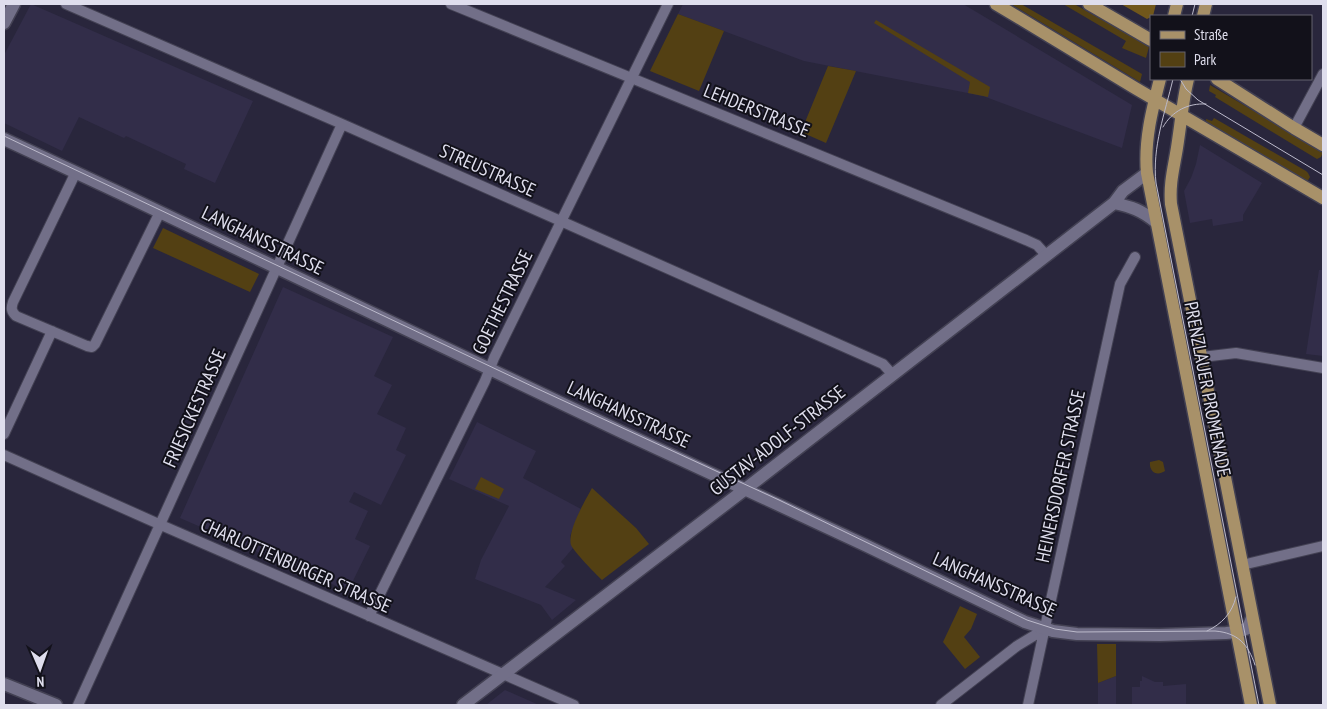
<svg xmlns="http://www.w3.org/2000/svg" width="1327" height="709" font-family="'PT Sans Narrow',sans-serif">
	<rect width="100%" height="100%" fill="#29263c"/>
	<path fill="#322d49" d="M31,4L253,101L215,183L184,169L186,164L126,136L124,138L79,117L62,151L4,123V55Z
		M683,4H963L1132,105L1122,148L983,96L804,61L678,14Z
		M1200,145L1262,183L1243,215V221L1213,226L1212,219L1190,223L1184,191L1191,178L1196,164Z
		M1319,270H1323V356L1306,354Z
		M283,287L393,337L374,376L392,385L377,414L406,428L396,450L406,455L381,505L354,492L349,502L368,511L355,539L370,546L348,591L180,518Z
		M477,422L536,451L523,478L581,509L570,536L573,548L561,562L565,566L545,587L576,600L552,620L541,605L475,579L481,560L509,506L449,479Z
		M1116,676V705H1098V683Z
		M1142,676L1155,682H1163V686L1186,684V705H1132V687H1140V681H1142Z
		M505,690L539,705H486Z"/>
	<path fill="#534013" d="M1011,4H1021L1142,74L1140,82Z
		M1063,4H1074L1147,45L1149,47L1146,58L1122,48L1126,41Z
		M678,14L724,31L699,91L650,71Z
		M876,20L990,87L988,97L968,93L970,82L874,23Z
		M828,66L856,71L826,143L801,132Z
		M1210,85L1323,152L1321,157L1317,159L1215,97L1216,95L1209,91Z
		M1214,118L1306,171L1308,173L1310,177L1307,182L1206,122V119L1212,121Z
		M163,228L259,274L250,292L153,248Z
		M1159,460L1163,462L1165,471C1156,477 1149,471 1150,462Z
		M481,477L504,489L499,499L475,489Z
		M592,488L636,528L649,544L602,580C596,574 574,552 571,545C567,531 585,501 592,488Z
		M960,606L977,614L971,629L964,637L980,657L965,669L943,642Z
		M1097,644H1116V676L1098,683Z"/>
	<path fill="#71571b" d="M1121,4H1156L1153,16L1147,19Z"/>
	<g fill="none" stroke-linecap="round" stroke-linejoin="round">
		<g stroke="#434153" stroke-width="12">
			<path id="street" d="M66,4L342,124L883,364L892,374
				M451,4L1026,240L1037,245L1046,255
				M1294,128L1323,74
				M76,172L13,302C11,308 11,311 16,316L87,346L92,347L95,344L160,212
				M1202,357L1236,353L1323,368
				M4,434L52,331
				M4,455L161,525L574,705
				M1242,565L1323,546
				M369,616L485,381L494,358L668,4
				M78,705L342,124
				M941,705L1017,646L1045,629
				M1028,705L1120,284L1135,257"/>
		</g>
		<g stroke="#434153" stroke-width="15">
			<path id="secondary" d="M4,23L14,4
				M4,139L122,194L622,432L865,545L1025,622L1053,631L1077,634L1160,635L1226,633L1237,632L1248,628L1252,618
				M1114,203C1132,207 1141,210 1156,222
				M4,684L56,705
				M463,705L748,487L1114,203L1123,191L1147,173"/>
		</g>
		<g stroke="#434153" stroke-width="15">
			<path id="primary" d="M996,4L1135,88L1323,198
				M1089,4L1151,40
				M1174,16L1177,4
				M1203,16L1206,4
				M1160,79C1152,110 1144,141 1147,173L1251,705
				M1188,79C1183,99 1181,121 1178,141C1175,164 1169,181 1171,204L1270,705
				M1217,79L1294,128L1323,145"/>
		</g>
		<use href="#street" stroke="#726f88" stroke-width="10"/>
		<use href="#secondary" stroke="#726f88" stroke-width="12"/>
		<use href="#primary" stroke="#a89169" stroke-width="12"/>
		<path stroke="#bcbacb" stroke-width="1" d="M1192,16L1195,4
			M1173,79C1165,113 1152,147 1156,183L1259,705
			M1180,79L1186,89L1198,100L1323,175
			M1163,127C1172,111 1188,103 1206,104
			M4,136L538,389L779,500L1027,620L1055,629L1077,632L1215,631C1238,633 1248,644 1255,665
			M1207,631C1222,624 1232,613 1236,597"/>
	</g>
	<g text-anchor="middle" stroke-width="4" stroke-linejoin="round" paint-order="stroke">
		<g font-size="19" fill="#dfdeed" stroke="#12111a">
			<text transform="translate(757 110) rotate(22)" y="7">LEHDERSTRASSE</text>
			<text transform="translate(488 170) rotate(24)" y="7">STREUSTRASSE</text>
			<text transform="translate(263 240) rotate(26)" y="7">LANGHANSSTRASSE</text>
			<text transform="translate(502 302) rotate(-64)" y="7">GOETHESTRASSE</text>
			<text transform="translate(1208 389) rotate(79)" y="7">PRENZLAUER PROMENADE</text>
			<text transform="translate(194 408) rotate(-66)" y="7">FRIESICKESTRASSE</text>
			<text transform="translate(629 414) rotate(25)" y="7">LANGHANSSTRASSE</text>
			<text transform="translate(777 440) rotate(-38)" y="7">GUSTAV-ADOLF-STRASSE</text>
			<text transform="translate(1060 476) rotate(-78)" y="7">HEINERSDORFER STRASSE</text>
			<text transform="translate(296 565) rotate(24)" y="7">CHARLOTTENBURGER STRASSE</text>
			<text transform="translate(995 584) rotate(24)" y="7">LANGHANSSTRASSE</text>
		</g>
	</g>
	<rect width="1327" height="709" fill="none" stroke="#dfdeed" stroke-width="10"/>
	<rect x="1150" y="15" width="162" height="65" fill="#12111a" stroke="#64636e"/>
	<rect x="1160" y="31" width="25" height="8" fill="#a89169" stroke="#64636e"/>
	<text x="1194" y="40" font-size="15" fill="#dfdeed">Straße</text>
	<rect x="1160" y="52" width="25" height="15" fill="#534013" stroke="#64636e"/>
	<text x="1194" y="65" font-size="15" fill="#dfdeed">Park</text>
	<g transform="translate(40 669) rotate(178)" stroke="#12111a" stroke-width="4" paint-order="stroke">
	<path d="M0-4L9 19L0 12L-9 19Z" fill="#dfdeed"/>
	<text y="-8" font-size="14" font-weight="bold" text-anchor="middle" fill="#dfdeed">N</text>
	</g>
</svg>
